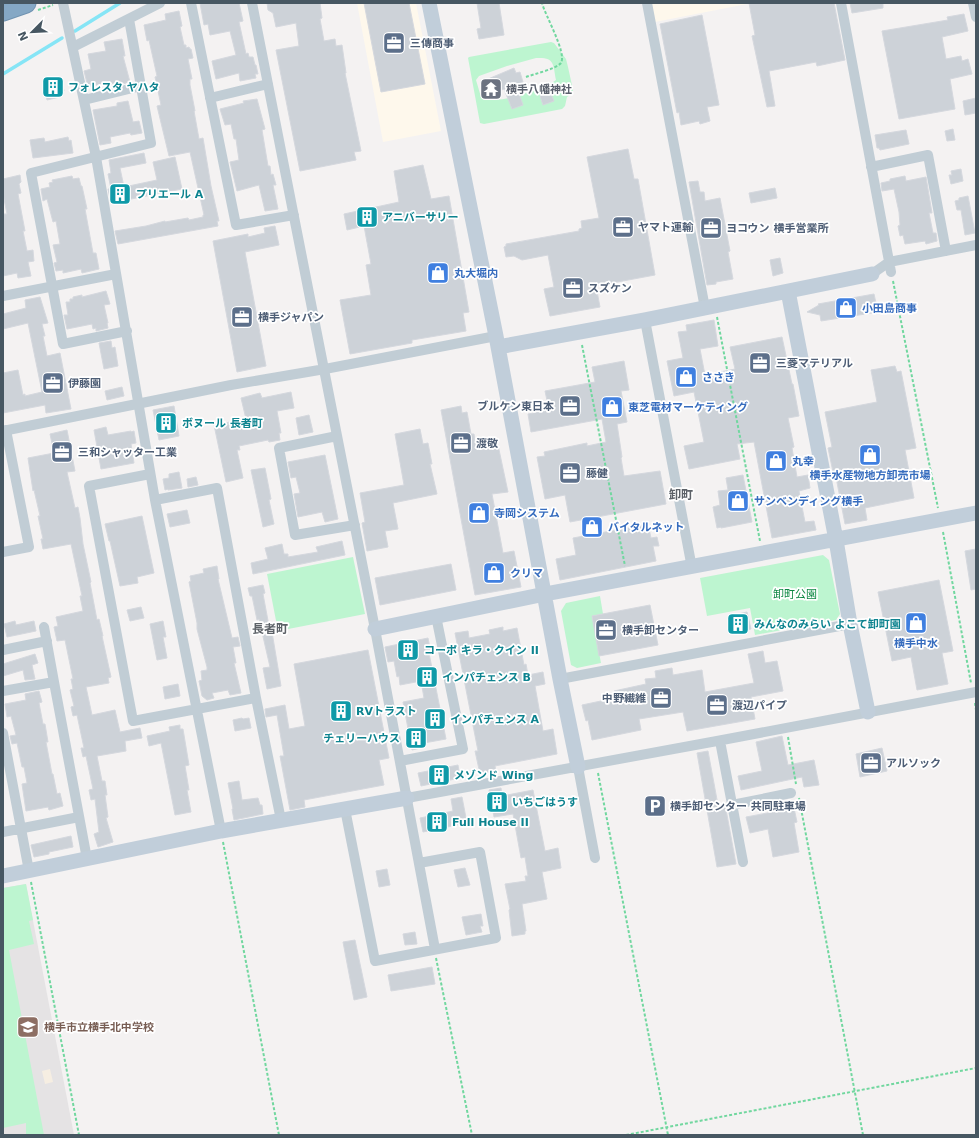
<svg xmlns="http://www.w3.org/2000/svg" width="979" height="1138" font-family="'DejaVu Sans','Noto Sans JP',sans-serif">
	<rect width="100%" height="100%" fill="#f4f2f2"/>
	<path fill="#fef8ec" d="M357,3H416L441,131L383,142Z
		M646,3H747V4L650,23Z"/>
	<path fill="#e5e3e4" d="M26,884L74,1135H3V888Z"/>
	<path fill="#bdf5d0" fill-rule="evenodd" d="M551,42L554,43L566,59L568,67L573,90L572,94L567,97L565,106L562,109L484,124L480,123L468,58L469,57ZM536,58C555,57 553,64 556,80L553,82C532,90 502,106 481,97L476,80L479,76L507,66Z
		M823,555L829,560L840,614L836,620L755,635L750,608L707,616L700,578Z
		M353,557L365,614L278,631L267,574Z
		M600,596L603,614L592,616L601,663L577,668L571,665L561,611L566,603Z
		M26,884L33,920L29,921L34,944L9,950L44,1135H26V1123L3,1128V888Z"/>
	<path fill="#f6eee2" d="M50,1069L53,1082L45,1084L42,1071Z"/>
	<g fill="none" stroke-linecap="round" stroke-linejoin="round">
		<path stroke="#86e5f6" stroke-width="3.5" d="M75,31L120,3
			M3,74L62,38"/>
	</g>
	<path fill="#cdd2d8" stroke="#d5d8de" d="M200,3H239L243,21L239,22L246,54L248,53L249,57H253L255,65H256L258,74H255L256,78L240,81L239,73L216,79L212,61L236,55L230,31L210,35L208,24L204,25Z
		M267,3H320L322,18L320,19L324,41L335,39L336,46L342,45L346,73H345L361,151L354,152L356,160L300,171L276,50L299,46L296,23L276,27L273,13L268,10Z
		M364,3H409L425,84L381,92Z
		M477,3H499L504,35L479,39L477,29L481,28Z
		M749,3H834L845,60L817,66L816,62L769,71L775,106L767,107L752,36L755,35Z
		M850,3H883V8L852,13Z
		M179,11L182,26L180,27L184,45H186V48L189,47L190,49H191L193,58L188,59L192,79H190V85L195,111H194L199,139L203,138L211,186L219,221H217L218,226L118,244L115,231L146,226L165,221V222L188,218L189,220L203,217V215H204L190,152L169,156L157,106L161,105L155,77L157,76L149,40L147,41L144,25L166,20L165,14Z
		M964,14L968,31L942,37L946,59L961,56L962,61L968,59L972,74L950,79L955,109L899,119L882,31L948,20L947,17Z
		M702,15L719,105L707,107L710,121L700,124L699,121L681,125L679,112L677,113L660,24Z
		M122,39L125,56H123L130,82L119,85L118,82L111,84L110,82L88,87L84,71L91,69L88,54L106,51L104,42Z
		M514,68L516,73L520,72L523,82L519,83L520,87L517,88L523,105L512,109L504,89L486,96L481,82Z
		M57,78L58,83L62,82L64,91L59,92L60,97L47,100L43,81Z
		M550,92L554,101L543,105L540,96Z
		M976,98V113L965,115L963,101Z
		M257,99L265,129L262,130L268,166H270L271,175L273,174L276,185H273L278,209L265,211L259,185L237,191L230,162L239,160L236,139H234L231,124L225,125L220,109L244,103L243,101Z
		M128,101L133,122L139,121L142,133L131,135L130,133L110,137L111,143L100,145L93,110L117,106V103Z
		M953,129L955,140L947,141L945,131Z
		M906,130L909,144L880,150L879,148H877L875,135Z
		M68,137L69,141L71,140L73,153L33,158L30,140L44,138L45,142Z
		M628,149L634,179H638L655,275L596,286L600,307L550,316L544,289L554,287L548,255L522,260L514,256L506,257L504,247L506,246V244L579,231V229L582,228L581,221L599,218L587,157Z
		M144,153L146,163L120,168L124,187L157,180L153,162L175,157L182,189L111,203L108,189H111L108,174L111,173L109,160Z
		M423,165L431,199L449,196L469,312L463,313L466,331L412,340V343L350,354L340,300L371,295L366,265L371,264L364,226L347,230L344,214L399,202L394,171Z
		M961,169L963,181L951,184L949,175H952L951,171Z
		M20,175L21,182L19,184L21,193L18,194L25,231H23L27,251L33,250L34,261L28,262L31,276L18,278L17,273L3,276V214H7L3,194V179Z
		M72,176L73,179L79,178L81,186H82L87,209H85L93,253H96L99,269L82,273L81,269L63,273V270L56,271L54,263L57,262L53,245L60,244L56,221L53,222L47,199L43,201L41,189L50,187L49,183L53,182L52,180Z
		M905,176L906,181L926,177L932,213H929L933,233H936L937,241L926,244L925,241L905,244L903,235L900,236L898,226L900,225L899,212L894,189L882,191L881,183L890,181V179Z
		M698,181L700,192H704L705,201L720,198L730,251L728,252L733,279L716,282V284L707,285L689,182Z
		M775,188L777,198L751,203L749,193Z
		M968,196L975,233L965,235L961,210H957L955,201L959,200V198Z
		M275,226L279,245L245,252L266,366L237,372L213,241L248,234V237L265,233L264,228Z
		M780,258L783,273L773,276L770,260Z
		M106,291L110,304L104,305L108,323H107L108,328L96,331V328L93,329L92,324L67,329L64,315H68L66,302H70V299H73V297L82,295V297Z
		M874,294L878,312L821,321L820,315L807,312L819,305L818,304Z
		M40,297L48,323L42,324L45,336H43L47,356L60,353L71,409L46,413L45,405L3,413V373L18,370L23,395L25,394V396L42,392L28,323L3,329V314L26,308L25,300Z
		M714,320L718,346L700,349L705,375L735,369L730,347L782,337L792,384H793L799,416L788,418L794,447L792,448L797,477L808,475L810,488L799,491L805,522L814,521L816,530L772,538L754,442L737,444L740,459L689,469L684,446L704,442L694,392L674,396L667,361L683,358L678,332L687,331L686,325Z
		M111,341L112,348L115,347L118,366L104,369L99,343Z
		M624,361L629,390L621,391L627,422L617,424L622,457L621,458L624,476L660,471L666,504L570,522L565,495L545,499L537,457L545,456L544,452L587,443V446L606,442L602,419L531,432L528,414L549,410L545,391L595,382L592,367Z
		M895,366L897,372L901,371L916,448L905,450L914,498L865,508L867,520L845,524L835,472H833L828,448L832,447L825,412L877,402L871,370Z
		M122,387L124,396L107,400L105,391Z
		M291,392L294,408L277,411L281,433H279L280,440L269,442L268,440L239,446L240,450H237L243,478L226,482L214,425L246,419L241,398L260,393L262,398Z
		M174,406L179,436L159,440L153,410Z
		M461,406L462,413L467,412L471,434H474L476,449L498,445L508,492L492,494L503,553L514,551L521,587L475,595L441,410Z
		M309,415L313,432L299,435L296,418Z
		M106,427L108,435L131,431V432L134,431L136,443L131,444L134,463L101,469L94,430Z
		M420,429L423,444L428,443L432,464H430L437,494L393,503L398,529L385,531L388,547L367,551L362,523L365,522L360,493L404,485L395,434Z
		M67,430L75,471L67,472L75,508L78,507L80,518L83,544L91,582L90,583L97,620L99,619L103,636H102L111,677L108,678L109,683L86,687L92,715L115,710L120,732L140,728L142,738L125,741L126,751L97,756L102,781H105L107,795H105L108,817L106,818L113,842L98,847L94,834L99,832L95,799L91,800L89,790L93,789L86,756L83,757L81,748H84L77,715L73,716L71,707L74,706L70,690L73,689L71,679H73L65,640L57,641L54,627L58,626L56,617L83,611L80,596H82L71,544L43,549L41,539H43L38,516H40L34,490L33,491L28,458L54,453L50,434Z
		M325,455L338,519L325,522L322,512L298,517L294,494L300,493L296,477L291,478L288,462Z
		M265,468L271,499L269,500L274,524L263,527L251,470Z
		M179,472L182,488L168,490V489L165,490L163,479L169,478V474Z
		M743,475L752,522L721,528V527L717,528L713,507L720,505L718,491L728,490L726,478Z
		M196,477L198,485L188,487L187,479Z
		M187,510L190,523L170,527L167,514Z
		M142,516L154,573L137,577L138,583L120,586L110,541H109L105,524Z
		M648,524L651,538L657,537L659,546H653L656,561L560,580L556,559L576,555L573,538Z
		M342,541L345,555L253,574L251,563L268,559L265,548L282,544L284,554H288V557L318,552L316,547Z
		M976,549V589L971,590L965,551Z
		M451,564L456,590L380,605L375,578Z
		M217,566L219,579H218L232,638L238,637L240,646L233,647L236,663H234L241,693L230,695L228,690L212,693L214,698L207,700L202,696L199,681L202,680L201,671L207,670V667L197,629V623L189,582L191,581L190,576L204,573L203,569Z
		M939,580L953,651L942,653L948,684L917,690L911,657L892,661L878,592Z
		M263,585L265,593L263,594L269,626H271L281,686L267,689L263,668L270,667L259,619L257,620L252,596H250L248,588Z
		M650,605L658,645L599,656L592,616Z
		M141,607L144,618L130,621L127,610Z
		M747,612L751,629L732,633L729,616Z
		M15,621L16,625L34,621L36,631L7,637L4,624Z
		M163,621L166,637H163L167,658L157,660L150,624Z
		M503,627V631L517,628L524,665L526,664L528,675L543,672L545,684L535,686L543,731L553,729L557,754L495,766L496,771L480,774L475,751H478L455,633L468,631L469,638L490,634L489,630Z
		M428,638L431,653H429L446,739L424,743L425,747L412,750L403,702L424,698L421,681L400,685L399,676L397,677L394,661L388,662L385,647Z
		M368,650L389,758L379,760L384,785L304,800L305,807L290,810L280,756H284L277,715L266,717L265,709L285,705L289,729L305,726L294,664Z
		M763,651L765,663L777,661L783,691L751,697L755,719L687,731L683,712L639,719L641,730L592,740L588,720L586,721L582,705L615,698L614,691L646,684L645,679L656,678L655,671L672,668L673,675L702,670L705,692L754,683L748,654Z
		M35,654L38,663L32,665L35,679L25,680L23,670L3,676V664Z
		M178,684L180,696L165,699L163,687Z
		M39,691L42,702L39,703L43,724H45L48,742H46L52,774H53L57,794L60,793L63,806L49,810L48,807L26,811L22,784L27,783L24,767H22L17,743L12,744L10,736L16,735L11,716L7,717L5,704L26,700L25,694Z
		M242,718L243,719L249,718L251,728L235,731L233,720Z
		M180,725V729H183L189,765L185,766L189,790H187L191,812L175,815L161,743L149,746L147,736L170,731L169,727Z
		M782,736L788,765L814,760L819,785L804,787L802,777L741,790L738,776L762,771L756,742Z
		M882,748L887,771L860,777L856,754Z
		M708,751L718,805L725,804L736,864L717,867L697,753Z
		M458,765L460,778L421,786L418,773Z
		M239,781L242,800L258,798L260,805H262L263,814L234,820L232,809H233L228,783Z
		M501,788L502,796L533,790L545,851L558,848L561,868L542,872L547,899L522,904L526,931H525V934L512,936L509,910L510,909L505,884L526,881L525,876H528L525,857L521,858L513,814L494,817L489,790Z
		M462,797L467,823L423,832L420,818L453,811L451,799Z
		M794,808L797,822L794,823L799,852L773,857L768,829L750,833L746,817Z
		M71,836L73,847L49,852V854L34,857L31,845Z
		M465,868L470,885L458,887L454,870Z
		M387,869L390,885L379,887L376,871Z
		M481,914L483,926H480L482,932L466,935L462,917Z
		M415,932L417,944L405,945L403,934Z
		M355,940L367,997L354,1000L343,942Z
		M432,967L435,984L391,991L388,975Z"/>
	<g fill="none" stroke-linecap="round" stroke-linejoin="round">
		<g stroke="#7093b1" stroke-width="21">
			<path id="highway" d="M3,11L26,3"/>
		</g>
		<path stroke="#71d79f" stroke-width="2" stroke-dasharray="3 2" stroke-linecap="butt" d="M38,10L53,5
			M526,77C534,74 556,69 561,63C567,53 545,15 542,3
			M893,281L938,508
			M717,317L760,541
			M582,345L625,566
			M943,532L971,683
			M975,703L976,710
			M788,737L796,784
			M598,773L668,1135
			M799,798L863,1135
			M223,842L279,1135
			M31,882L79,1135
			M436,958L472,1135
			M626,1135L976,1068"/>
		<path stroke="#c1cdd5" stroke-width="10" d="M63,3L96,157L155,500L221,831
			M191,3L236,225L294,215
			M252,3L375,629L435,949
			M647,3L705,308
			M841,3L891,272
			M973,3L976,17
			M73,47L160,3
			M210,98L268,84
			M84,100L141,86
			M871,167L928,155L946,251
			M872,274L889,262L976,245
			M3,296L116,274
			M645,320L692,568
			M127,331L63,344L31,173L151,143L129,19
			M3,431L231,385L325,369L496,336
			M337,436L279,448L295,535L355,525
			M150,474L89,486L133,721L256,698
			M155,500L217,488L256,698L281,820
			M3,552L29,547L6,430
			M44,627L54,682
			M3,650L47,641
			M560,679L850,624
			M3,691L54,682L87,859
			M3,733L29,871
			M720,741L743,862
			M400,761L463,749L436,616
			M578,767L595,858
			M407,798L717,741L976,692
			M732,805L791,793
			M345,809L375,961L496,938L480,852L419,863
			M3,832L79,817"/>
		<path stroke="#c1ceda" stroke-width="15" d="M429,3L496,336L560,679L578,767
			M788,291L836,540L850,624L868,712
			M498,347L645,320L872,274
			M375,629L545,594L976,513
			M3,876L221,831L407,798"/>
		<use href="#highway" stroke="#85a8c5" stroke-width="19"/>
	</g>
	<defs>
		<g id="office-square" transform="scale(1.15)"><rect x="-9" y="-9" width="18" height="18" rx="4" fill="#5c6f8a" stroke="#fff"/><path d="M-6-3h4V-5.5h4V-3h4V5H-6ZM-1-4.5V-3h2v-1.5ZM-6 0V1H6V0Z" fill="#fff"/></g>
		<g id="building-square" transform="scale(1.15)"><rect x="-9" y="-9" width="18" height="18" rx="4" fill="#0f9aa8" stroke="#fff"/><path d="M-4-6H4V6H1V3H-1V6H-4ZM-2.5-4.3h1.7v1.8h-1.7ZM.8-4.3h1.7v1.8H.8ZM-2.5-1h1.7V.8h-1.7ZM.8-1h1.7V.8H.8Z" fill="#fff"/></g>
		<g id="temple-square" transform="scale(1.15)"><rect x="-9" y="-9" width="18" height="18" rx="4" fill="#6b7280" stroke="#fff"/><path d="M0-6L5-2H3V0L6.5 2.5H4V6H1.5V3h-3V6H-4V2.5H-6.5L-3 0V-2H-5Z" fill="#fff"/></g>
		<g id="shop-square" transform="scale(1.15)"><rect x="-9" y="-9" width="18" height="18" rx="4" fill="#3f7fe0" stroke="#fff"/><path d="M-5-2.5h2.3a2.7 3.5 0 0 1 5.4 0H5L5.5 6h-11ZM-1.5-2.5h3a1.5 2.3 0 0 0-3 0Z" fill="#fff"/></g>
		<g id="parking-square" transform="scale(1.15)"><rect x="-9" y="-9" width="18" height="18" rx="4" fill="#5c6f8a" stroke="#fff"/><path d="M-3.5-5.5H1a3.5 3.5 0 0 1 0 7H-1V5.5H-3.5ZM-1-3.4V-.6H.8a1.4 1.4 0 0 0 0-2.8Z" fill="#fff"/></g>
		<g id="school-square" transform="scale(1.15)"><rect x="-9" y="-9" width="18" height="18" rx="4" fill="#8d6e63" stroke="#fff"/><path d="M0-5L7-2L0 1L-7-2ZM-4 1L0 2.5L4 1V4Q0 6-4 4Z" fill="#fff"/></g>
	</defs>
	<g fill-rule="evenodd">
		<use href="#office-square" x="394" y="43"/>
		<use href="#building-square" x="53" y="87"/>
		<use href="#temple-square" x="491" y="89"/>
		<use href="#building-square" x="120" y="194"/>
		<use href="#building-square" x="367" y="217"/>
		<use href="#office-square" x="623" y="227"/>
		<use href="#office-square" x="711" y="228"/>
		<use href="#shop-square" x="438" y="273"/>
		<use href="#office-square" x="573" y="288"/>
		<use href="#shop-square" x="846" y="308"/>
		<use href="#office-square" x="242" y="317"/>
		<use href="#office-square" x="760" y="363"/>
		<use href="#shop-square" x="686" y="377"/>
		<use href="#office-square" x="53" y="383"/>
		<use href="#office-square" x="570" y="406"/>
		<use href="#shop-square" x="612" y="407"/>
		<use href="#building-square" x="166" y="423"/>
		<use href="#office-square" x="461" y="443"/>
		<use href="#office-square" x="62" y="452"/>
		<use href="#shop-square" x="870" y="455"/>
		<use href="#shop-square" x="776" y="461"/>
		<use href="#office-square" x="570" y="473"/>
		<use href="#shop-square" x="738" y="501"/>
		<use href="#shop-square" x="479" y="513"/>
		<use href="#shop-square" x="592" y="527"/>
		<use href="#shop-square" x="494" y="573"/>
		<use href="#shop-square" x="916" y="623"/>
		<use href="#building-square" x="738" y="624"/>
		<use href="#office-square" x="606" y="630"/>
		<use href="#building-square" x="408" y="650"/>
		<use href="#building-square" x="427" y="677"/>
		<use href="#office-square" x="661" y="698"/>
		<use href="#office-square" x="717" y="705"/>
		<use href="#building-square" x="341" y="711"/>
		<use href="#building-square" x="435" y="719"/>
		<use href="#building-square" x="416" y="738"/>
		<use href="#office-square" x="871" y="763"/>
		<use href="#building-square" x="439" y="775"/>
		<use href="#building-square" x="497" y="802"/>
		<use href="#parking-square" x="655" y="806"/>
		<use href="#building-square" x="437" y="822"/>
		<use href="#school-square" x="28" y="1027"/>
	</g>
	<g text-anchor="middle" stroke-width="3.5" stroke-linejoin="round" paint-order="stroke">
		<g font-size="11" font-weight="bold" fill="#4e5e75" stroke="#fff" text-anchor="start">
			<text x="410" y="47">三傳商事</text>
			<text x="638" y="231">ヤマト運輸</text>
			<text x="726" y="232">ヨコウン 横手営業所</text>
			<text x="588" y="292">スズケン</text>
			<text x="258" y="321">横手ジャパン</text>
			<text x="776" y="367">三菱マテリアル</text>
			<text x="68" y="387">伊藤園</text>
			<text x="554" y="410" text-anchor="end">ブルケン東日本</text>
			<text x="476" y="447">渡敬</text>
			<text x="78" y="456">三和シャッター工業</text>
			<text x="586" y="477">藤健</text>
			<text x="622" y="634">横手卸センター</text>
			<text x="646" y="702" text-anchor="end">中野繊維</text>
			<text x="732" y="709">渡辺パイプ</text>
			<text x="886" y="767">アルソック</text>
			<text x="670" y="810">横手卸センター 共同駐車場</text>
		</g>
		<g font-size="11" font-weight="bold" fill="#0d838f" stroke="#fff" text-anchor="start">
			<text x="68" y="91">フォレスタ ヤハタ</text>
			<text x="136" y="198">プリエール A</text>
			<text x="382" y="221">アニバーサリー</text>
			<text x="182" y="427">ボヌール 長者町</text>
			<text x="754" y="628">みんなのみらい よこて卸町園</text>
			<text x="424" y="654">コーポ キラ・クイン II</text>
			<text x="442" y="681">インパチェンス B</text>
			<text x="356" y="715">RVトラスト</text>
			<text x="450" y="723">インパチェンス A</text>
			<text x="400" y="742" text-anchor="end">チェリーハウス</text>
			<text x="454" y="779">メゾンド Wing</text>
			<text x="512" y="806">いちごはうす</text>
			<text x="452" y="826">Full House II</text>
		</g>
		<g font-size="11" font-weight="bold" fill="#5b616d" stroke="#fff" text-anchor="start">
			<text x="506" y="93">横手八幡神社</text>
		</g>
		<g font-size="11" font-weight="bold" fill="#366cbe" stroke="#fff" text-anchor="start">
			<text x="454" y="277">丸大堀内</text>
			<text x="862" y="312">小田島商事</text>
			<text x="702" y="381">ささき</text>
			<text x="628" y="411">東芝電材マーケティング</text>
			<text x="792" y="465">丸幸</text>
			<text x="870" y="479" text-anchor="middle">横手水産物地方卸売市場</text>
			<text x="754" y="505">サンベンディング横手</text>
			<text x="494" y="517">寺岡システム</text>
			<text x="608" y="531">バイタルネット</text>
			<text x="510" y="577">クリマ</text>
			<text x="916" y="647" text-anchor="middle">横手中水</text>
		</g>
		<g font-size="11" fill="#0d8843" stroke="#fff">
			<text x="795" y="598">卸町公園</text>
		</g>
		<g font-size="11" font-weight="bold" fill="#785e54" stroke="#fff" text-anchor="start">
			<text x="44" y="1031">横手市立横手北中学校</text>
		</g>
		<g font-size="12" font-weight="bold" fill="#5d6268" stroke="#fff">
			<text x="681" y="499">卸町</text>
			<text x="270" y="633">長者町</text>
		</g>
	</g>
	<rect width="979" height="1138" fill="none" stroke="#475762" stroke-width="8"/>
	<g transform="translate(32 32) rotate(246)" stroke="#ffffff" stroke-width="3" paint-order="stroke">
	<path d="M0-3L7 15L0 10L-7 15Z" fill="#475762"/>
	<text y="-6" font-size="11" font-weight="bold" text-anchor="middle" fill="#475762">N</text>
	</g>
</svg>
